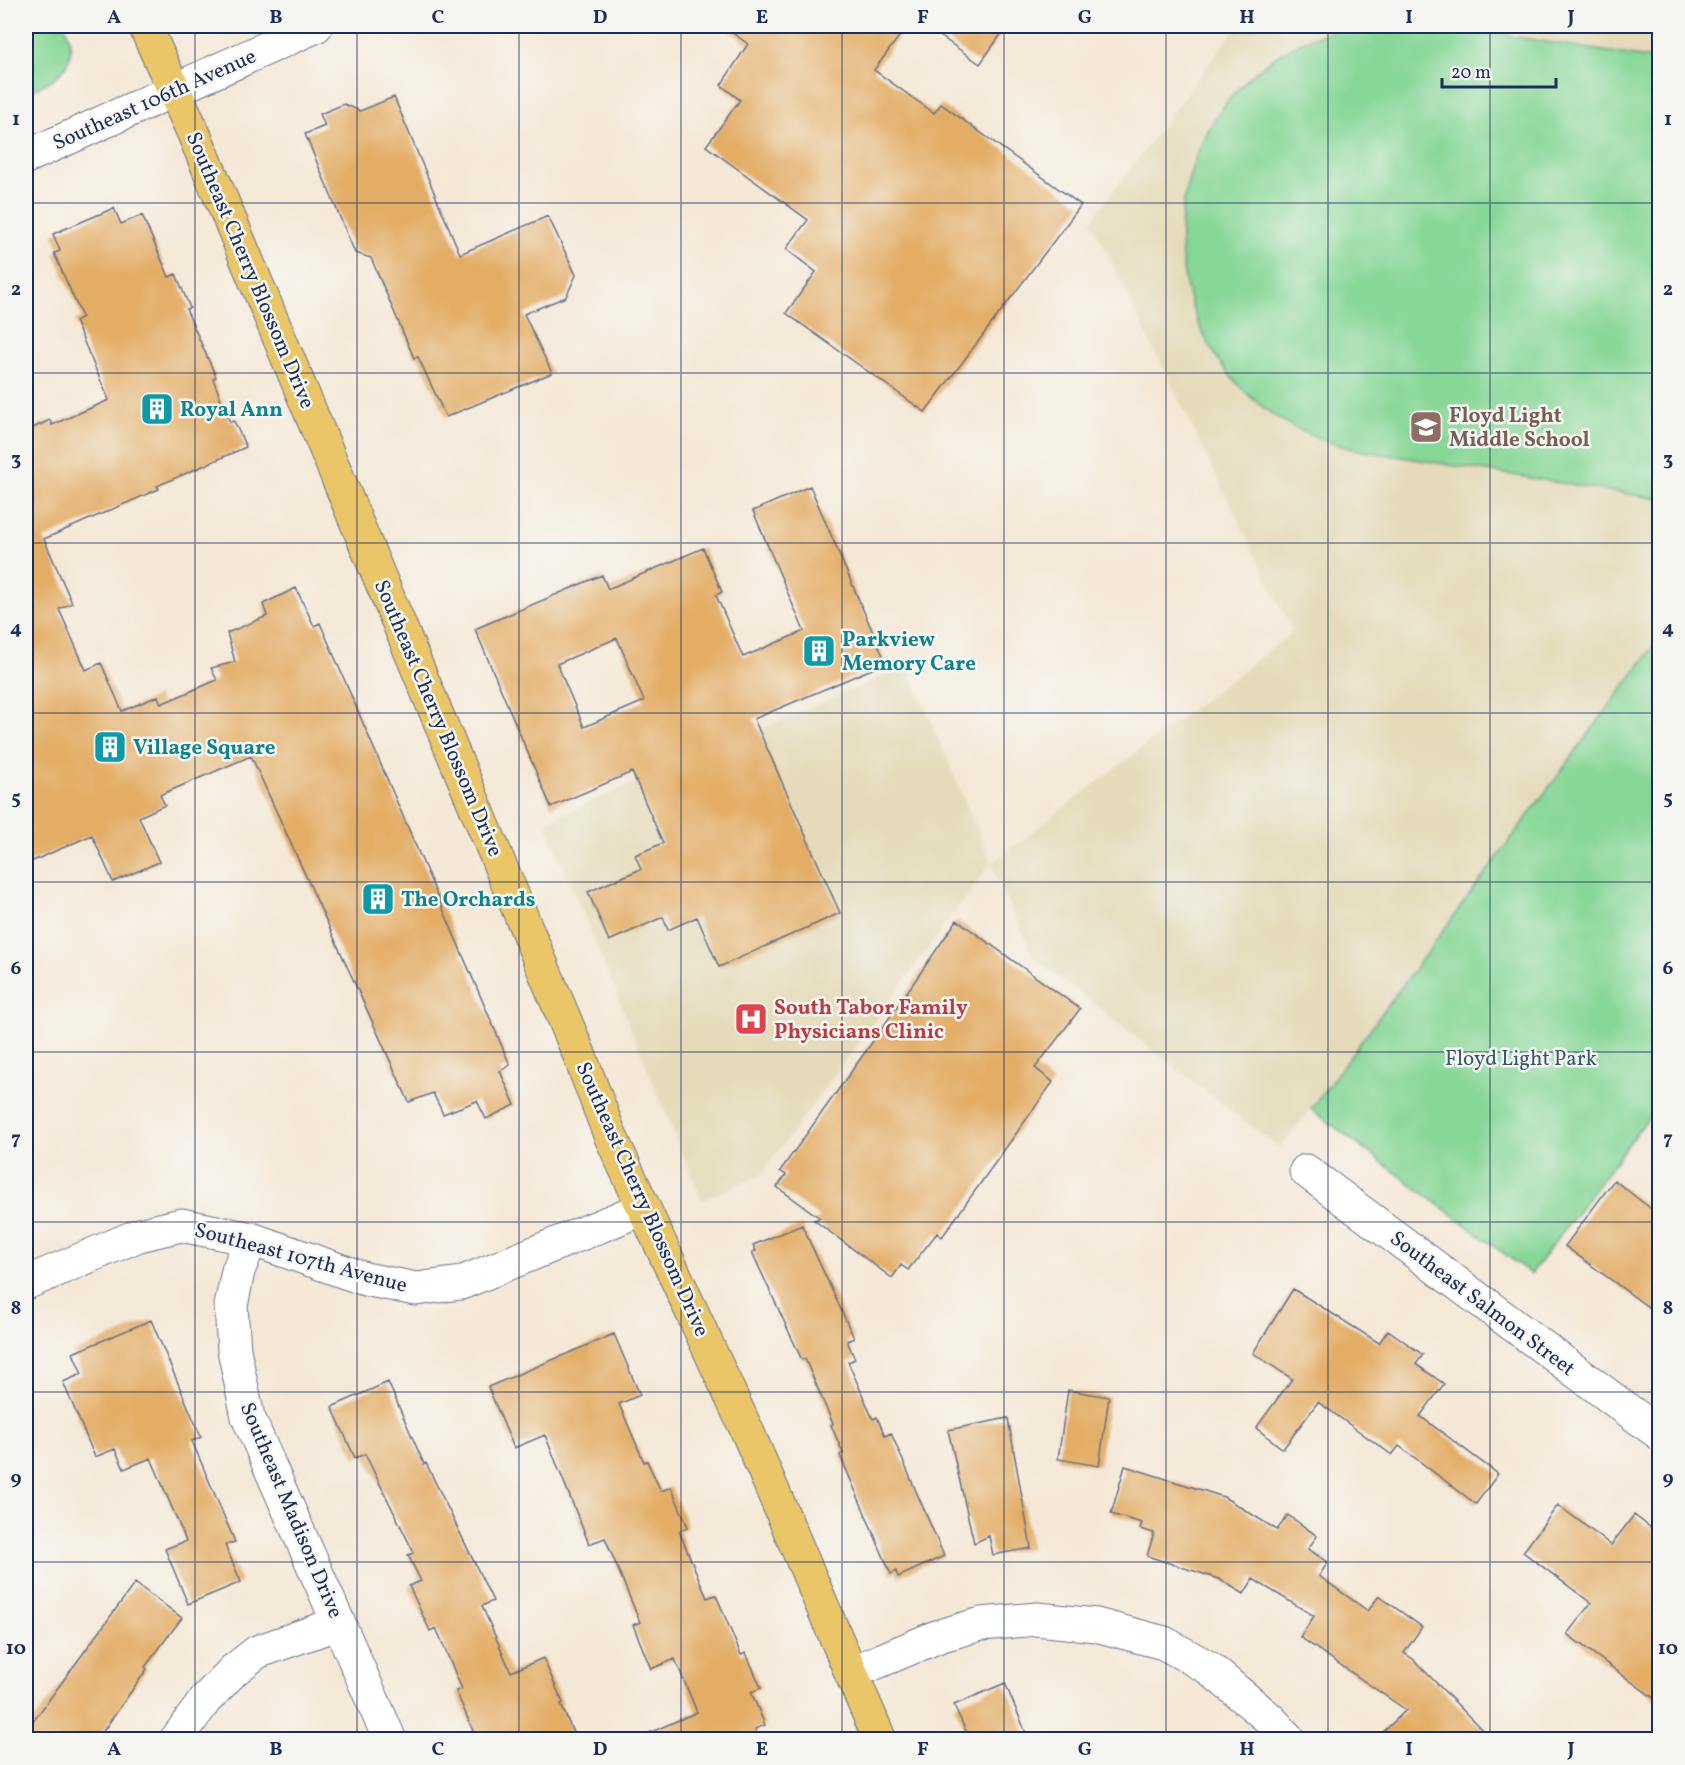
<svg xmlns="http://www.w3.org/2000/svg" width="1685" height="1765" font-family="Vollkorn,serif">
	<rect width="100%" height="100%" fill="#f6f6f2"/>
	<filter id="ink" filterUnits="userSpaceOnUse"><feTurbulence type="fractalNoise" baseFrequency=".0167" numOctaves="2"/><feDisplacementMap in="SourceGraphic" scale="12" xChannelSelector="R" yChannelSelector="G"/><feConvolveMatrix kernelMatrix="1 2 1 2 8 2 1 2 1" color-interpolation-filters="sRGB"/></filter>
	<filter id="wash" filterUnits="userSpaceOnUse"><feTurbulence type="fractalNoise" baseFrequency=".008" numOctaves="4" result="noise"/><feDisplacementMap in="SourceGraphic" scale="24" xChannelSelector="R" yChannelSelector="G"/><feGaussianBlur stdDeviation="1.35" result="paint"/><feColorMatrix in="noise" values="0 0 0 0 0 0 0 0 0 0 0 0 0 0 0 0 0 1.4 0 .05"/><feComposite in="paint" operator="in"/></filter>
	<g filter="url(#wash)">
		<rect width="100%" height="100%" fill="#f5e8d6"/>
		<path fill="#e5dbba" d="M1237,26H1659V639L1280,1149L1034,958L991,863L760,1176L702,1200L545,822L907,666L992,863L1293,632L1091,221Z"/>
		<path fill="#87d797" stroke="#51837a" stroke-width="1.5" d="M26,26H65C82,67 57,78 26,94Z
			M1352,26H1449L1659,60V499L1352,449C1318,440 1286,427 1259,404C1148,313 1157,135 1277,56C1299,41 1326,32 1352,26Z
			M1659,639V1120L1651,1114L1531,1274L1311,1109Z"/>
		<g id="blocks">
			<path fill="#e3ad66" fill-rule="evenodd" d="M723,26H907L874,70L934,113L941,104L1081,205L925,412L786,313L816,272L786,249L808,220L706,146L740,100L721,85L748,44Z
				M926,26H1007L980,64Z
				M394,97L460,254L548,216L576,275L566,297L524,314L552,373L446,417L418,357L414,358L371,258L355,253L305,134L325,126L320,114L344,104L360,111Z
				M114,208L121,224L142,215L169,277L176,274L190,308L186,309L216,377L213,379L230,422L234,421L246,447L157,486L159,489L44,539L72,603L59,609L86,670L101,663L122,711L158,696L161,704L217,680L211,668L235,662L227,633L267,616L263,604L296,588L314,626L320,623L510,1065L500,1071L515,1105L486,1119L477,1101L443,1114L433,1093L409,1102L251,756L160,795L165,805L139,817L159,862L113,882L92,835L26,864V431L50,420L52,425L109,400L75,321L82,317L54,253L60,251L53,234Z
				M810,486L886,663L754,719L840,913L719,967L697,917L668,930L663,917L609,941L588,892L641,869L635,855L663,843L632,772L551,807L475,629L602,575L608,589L703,548L722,592L716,595L743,657L804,631L753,511ZM617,638L644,701L584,727L557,664Z
				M957,920L1080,1009L1035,1068L1053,1082L942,1237L937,1233L908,1270L901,1265L892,1278L814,1220L820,1218L777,1187L786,1175L780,1171L876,1037Z
				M1614,1180L1659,1215V1315L1565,1246Z
				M802,1225L854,1338L847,1341L855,1359L848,1362L873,1419L877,1417L885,1436L891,1433L944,1556L898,1577L896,1571L891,1574L840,1455L843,1453L831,1425L833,1424L805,1359L802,1360L752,1252L756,1251L753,1245Z
				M1293,1289L1379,1343L1388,1330L1423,1355L1416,1364L1444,1384L1420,1416L1498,1474L1476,1504L1399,1446L1392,1455L1318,1402L1283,1449L1256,1428L1292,1379L1253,1353Z
				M151,1320L201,1437L192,1441L235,1542L225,1545L241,1582L188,1604L165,1549L186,1541L151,1458L124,1469L115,1449L95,1457L63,1382L82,1374L73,1353Z
				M614,1334L640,1395L619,1404L644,1462L647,1461L661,1491L671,1487L688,1527L679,1531L707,1598L716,1595L741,1655L746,1653L761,1688L751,1692L765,1725L755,1729L759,1740H633L697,1712L675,1659L651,1669L633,1625L640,1622L605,1538L589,1544L545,1435L514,1448L488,1387Z
				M388,1382L424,1464L426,1463L493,1601L482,1606L511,1672L543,1658L563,1703L561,1704L576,1740H477L456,1691L462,1689L436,1628L430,1631L409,1586L421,1581L408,1555L414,1553L365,1454L355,1458L332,1407Z
				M1068,1390L1109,1397L1099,1466L1058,1459Z
				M1008,1418L1031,1548L993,1555L989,1536L974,1543L948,1430Z
				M1125,1466L1224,1497L1277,1530L1288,1515L1317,1536L1308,1549L1328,1562L1319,1576L1368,1611L1379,1596L1422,1627L1404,1653L1413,1659L1492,1740H1375L1406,1710L1300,1637L1314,1616L1253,1579L1244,1594L1219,1579L1147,1556L1154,1533L1140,1529L1142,1523L1111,1514Z
				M1558,1505L1611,1545L1634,1515L1659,1534V1702L1567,1634L1591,1603L1523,1552Z
				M135,1583L182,1618L145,1667L147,1669L97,1740H26V1731Z
				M1005,1683L1029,1740H970L954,1705Z"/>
		</g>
	</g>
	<g filter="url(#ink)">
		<use href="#blocks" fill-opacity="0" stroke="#677088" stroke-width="1.5"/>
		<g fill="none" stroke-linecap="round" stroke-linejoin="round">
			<g stroke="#677088" stroke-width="35">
				<path id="minor" d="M26,157L316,26
					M1306,1171L1660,1434
					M251,1239L238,1271L231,1306L234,1350L248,1417L390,1740
					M26,1283L139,1235L181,1225L251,1239L365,1279L416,1289L461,1283L644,1208
					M851,1673L939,1636L981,1624L1037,1619L1096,1625L1164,1643L1209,1668L1271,1720L1289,1740
					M176,1740L206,1699L234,1670L257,1652L339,1623"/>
			</g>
			<g stroke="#677088" stroke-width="35">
				<path id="major" d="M145,26L194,134L579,1054L610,1135L748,1433L880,1740"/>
			</g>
			<use href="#minor" stroke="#fff" stroke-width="33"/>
			<use href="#major" stroke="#eac669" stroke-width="33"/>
		</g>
	</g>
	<path fill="none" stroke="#1b2f5e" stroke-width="1.5" stroke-opacity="0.55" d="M195,26V1740M357,26V1740M519,26V1740M681,26V1740M842,26V1740M1004,26V1740M1166,26V1740M1328,26V1740M1490,26V1740M26,203H1660M26,373H1660M26,543H1660M26,713H1660M26,882H1660M26,1052H1660M26,1222H1660M26,1392H1660M26,1562H1660"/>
	<defs>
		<g id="building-square" transform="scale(1.725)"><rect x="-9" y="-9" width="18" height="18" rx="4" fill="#0f9aa8" stroke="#f6f6f2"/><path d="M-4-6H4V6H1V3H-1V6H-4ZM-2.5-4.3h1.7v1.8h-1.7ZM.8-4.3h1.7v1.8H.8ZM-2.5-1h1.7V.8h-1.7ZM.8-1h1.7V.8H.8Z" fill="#fff"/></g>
		<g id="school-square" transform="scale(1.725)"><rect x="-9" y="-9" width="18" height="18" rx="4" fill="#8d6e63" stroke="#f6f6f2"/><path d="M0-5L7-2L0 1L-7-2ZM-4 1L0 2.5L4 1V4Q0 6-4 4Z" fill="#fff"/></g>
		<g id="hospital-square" transform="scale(1.725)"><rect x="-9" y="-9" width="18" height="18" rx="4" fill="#e0444e" stroke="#f6f6f2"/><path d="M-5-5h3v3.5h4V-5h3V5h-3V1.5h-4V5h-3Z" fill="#fff"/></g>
	</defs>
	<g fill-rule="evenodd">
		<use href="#building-square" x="157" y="409"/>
		<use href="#school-square" x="1426" y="427"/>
		<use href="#building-square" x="819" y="651"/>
		<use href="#building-square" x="110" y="747"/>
		<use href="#building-square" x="378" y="899"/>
		<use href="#hospital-square" x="751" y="1019"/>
	</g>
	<g text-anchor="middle" stroke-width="5" stroke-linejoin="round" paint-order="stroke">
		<g font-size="21" fill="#1b2f5e" stroke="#f6f6f2">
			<text transform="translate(154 99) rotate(-24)" y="7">Southeast 106th Avenue</text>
			<text transform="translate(251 270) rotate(67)" y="7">Southeast Cherry Blossom Drive</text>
			<text transform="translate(439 718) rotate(67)" y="7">Southeast Cherry Blossom Drive</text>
			<text transform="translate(643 1199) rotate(66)" y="7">Southeast Cherry Blossom Drive</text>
			<text transform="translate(301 1257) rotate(15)" y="7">Southeast 107th Avenue</text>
			<text transform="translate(1483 1303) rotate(37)" y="7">Southeast Salmon Street</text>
			<text transform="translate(292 1510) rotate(67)" y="7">Southeast Madison Drive</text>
		</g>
		<g font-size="21" font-weight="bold" fill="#0d838f" stroke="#f6f6f2" text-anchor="start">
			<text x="180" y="416">Royal Ann</text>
			<text x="842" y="646">Parkview<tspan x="842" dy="24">Memory Care</tspan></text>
			<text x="133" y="754">Village Square</text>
			<text x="401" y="906">The Orchards</text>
		</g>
		<g font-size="21" font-weight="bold" fill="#785e54" stroke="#f6f6f2" text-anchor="start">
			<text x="1449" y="422">Floyd Light<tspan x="1449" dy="24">Middle School</tspan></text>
		</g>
		<g font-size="21" font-weight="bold" fill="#be3a42" stroke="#f6f6f2" text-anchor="start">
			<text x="774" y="1014">South Tabor Family<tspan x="774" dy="24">Physicians Clinic</tspan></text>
		</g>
		<g font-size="21" fill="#36596c" stroke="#f6f6f2">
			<text x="1521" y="1065">Floyd Light Park</text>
		</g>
	</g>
	<rect width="1685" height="1765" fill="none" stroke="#f6f6f2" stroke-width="66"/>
	<path d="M1442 78v9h114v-9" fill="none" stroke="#1b2f5e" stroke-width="3"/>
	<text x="1451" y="78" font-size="18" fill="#1b2f5e" stroke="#f6f6f2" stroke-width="4.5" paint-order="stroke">20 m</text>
	<rect x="33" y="33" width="1619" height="1699" fill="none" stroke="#1b2f5e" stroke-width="2"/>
	<g font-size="20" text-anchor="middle" font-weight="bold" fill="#1b2f5e">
		<text x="114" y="23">A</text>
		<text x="276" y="23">B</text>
		<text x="438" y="23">C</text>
		<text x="600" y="23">D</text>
		<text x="762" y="23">E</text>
		<text x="923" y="23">F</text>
		<text x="1085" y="23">G</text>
		<text x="1247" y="23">H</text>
		<text x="1409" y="23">I</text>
		<text x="1571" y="23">J</text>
		<text x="16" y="125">1</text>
		<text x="1668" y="125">1</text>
		<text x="16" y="295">2</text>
		<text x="1668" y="295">2</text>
		<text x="16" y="465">3</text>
		<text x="1668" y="465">3</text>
		<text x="16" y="634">4</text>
		<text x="1668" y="634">4</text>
		<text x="16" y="804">5</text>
		<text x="1668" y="804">5</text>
		<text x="16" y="974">6</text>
		<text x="1668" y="974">6</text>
		<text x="16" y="1144">7</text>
		<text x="1668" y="1144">7</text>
		<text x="16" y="1314">8</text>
		<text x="1668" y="1314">8</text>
		<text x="16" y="1484">9</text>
		<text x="1668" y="1484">9</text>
		<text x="16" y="1654">10</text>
		<text x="1668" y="1654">10</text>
		<text x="114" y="1755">A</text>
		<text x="276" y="1755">B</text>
		<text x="438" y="1755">C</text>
		<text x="600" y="1755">D</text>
		<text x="762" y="1755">E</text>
		<text x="923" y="1755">F</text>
		<text x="1085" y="1755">G</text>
		<text x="1247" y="1755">H</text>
		<text x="1409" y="1755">I</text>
		<text x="1571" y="1755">J</text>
	</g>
</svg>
